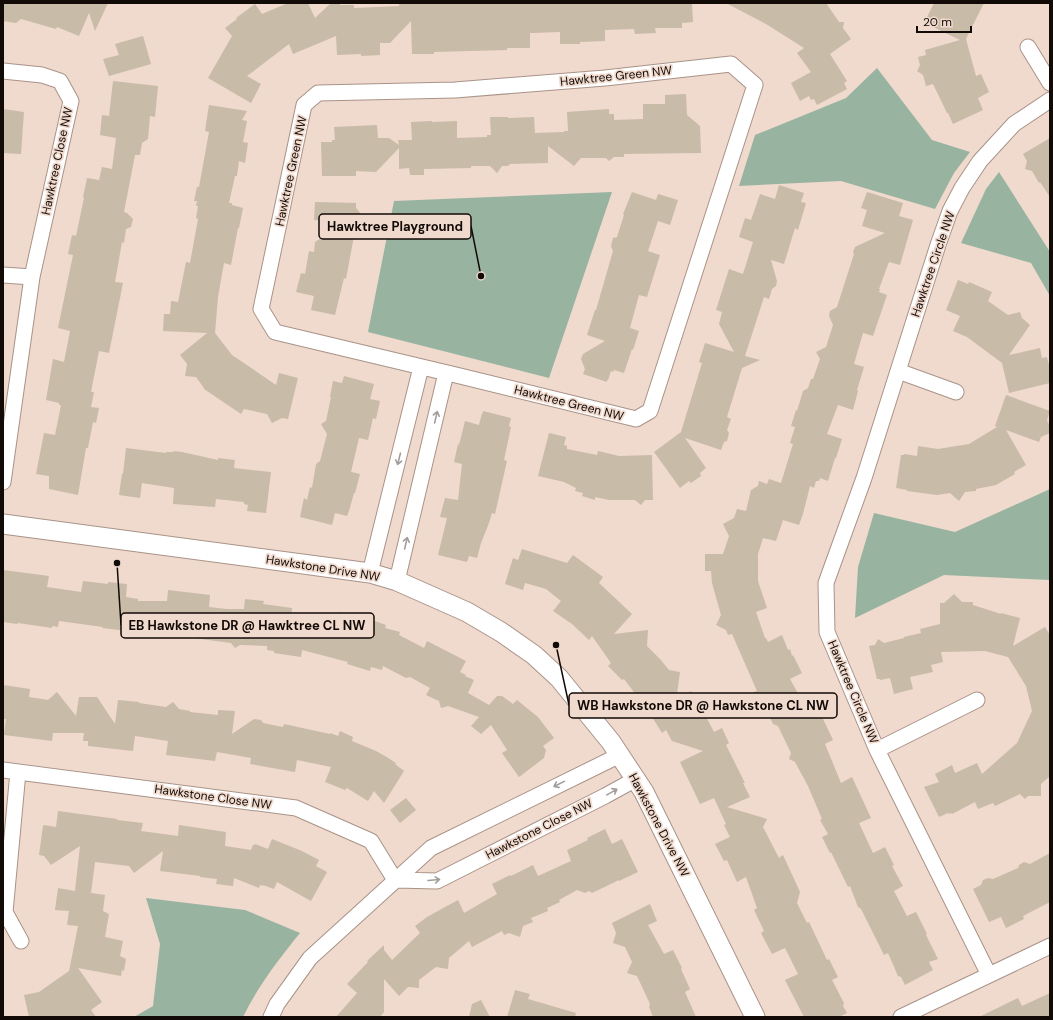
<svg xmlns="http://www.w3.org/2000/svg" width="1053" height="1020" font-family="'DM Sans',sans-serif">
	<rect width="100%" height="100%" fill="#f0d9cd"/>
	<path fill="#98b4a1" d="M877,68L932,140L970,152L954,173L935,209L841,181L739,186L755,135L846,98Z
		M999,172L1050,252V296L1031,263L961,243L986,189Z
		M612,192L549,378L368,332L394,201Z
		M1050,489V580L944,575L855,618L858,567L874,513L955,532Z
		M146,898L245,910L300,933C279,959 258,986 243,1017H134L153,1006L160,944Z"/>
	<path fill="#c8bba8" d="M3,3H108L95,31L89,13L79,36L57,27L56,29L21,19L16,23L3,21Z
		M288,3H308L315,18L331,3H339L340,5H354V8L399,6V4L411,3H692L693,22L682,23V28H655L656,33L635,34L634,29L605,30V41L580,42V44H560V32L533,33H530V48H507V50L434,52V54H412L411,21L390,43H380V55L361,56V54L337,55L336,36L293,54L289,44L247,76L261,84L251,103L208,78L232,36L225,28L237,19L236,18L255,4L262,14Z
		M726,3H826L839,22H844L843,28L851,39L830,54L847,81L844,83L847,89L817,105L814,99L811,100L809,96L800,101L791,83L811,72L797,53L804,48L766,24Z
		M934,3H984L966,39L976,76L981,74L989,92L978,98L983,110L953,124L948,113H947L933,84L926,86L923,75L917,71L920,65L918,57L926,55L925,50L960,40L931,26L934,20L927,17Z
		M143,36L151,64L109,76L103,59L119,55L115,44Z
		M113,81L158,86L155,117L150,116L148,139L142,143L140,155H135L124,212L127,213L133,219L131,227L126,229L124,243L122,242L115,282L123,283L109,353L99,351L91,392H94L91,407L99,408L96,423L93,422L88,448H86L78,495L49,489V476L36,474L44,433L55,435L61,405H59V403L46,400L53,359L64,362L70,331L58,328L73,255L68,254L72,235L76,236L84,198L83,197L87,178L99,180L102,167L112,169L116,138L100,135L102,115L109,116Z
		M686,94L687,115L700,126L701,153L624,154V157H614L609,161L606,158H581L574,166L548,146V163L510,164L508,166H502L497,173L490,166H471V168L424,169V175H410L409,168L399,169V148L376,172L356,171V176H322L321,142H332V140H335L334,127L377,125L378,138H389L399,145L398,140H412L411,122L432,121V122L457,121V138L487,137V135H491L490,117H508V118L534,117L535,133L564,132V131H568L567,112L609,109V114H614V120L643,119V104H665V95Z
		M209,105L247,111L242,120L247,121L243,142L248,143L245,163L239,161L237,176H235L229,203H232V205L243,208L239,228H238L231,265L224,263L218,297L215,333L232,355L276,385L279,373L298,378L288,419L282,418L272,423L267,414L244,409L241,414L204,389V388L196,377L185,376L187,364L180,355L207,333L163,331L164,314H170L171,301L178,302L186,262L190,263L198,219L196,218L198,206H196L197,201H194L197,187H199L209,132L205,131Z
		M3,109L24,112L21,154L3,153Z
		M1050,138V197L1040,182L1039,183L1032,171L1025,169L1027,161L1023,154Z
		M779,185L804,193L801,202L806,203L798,230L795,228L784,264L771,260L777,281L776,286L772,289L769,299L764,297L745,356L760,360L742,368L727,417L731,419L727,430L729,433L727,441L724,442L721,450L685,438L706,468L700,473L701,476L691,483L689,481L680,488L654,452L681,432L702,363L699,362L705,343L734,352L719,324L722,312L716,310L729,269L743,274L753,242L739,237L745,218L751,220L760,194L775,199Z
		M632,192L656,200L658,194L678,200L670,225L658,221L648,251L660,255L647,297L639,295L630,328L639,331L633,350L632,349L624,373L614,370L613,372L611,371L608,380H607V382L583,374L585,369L581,359L583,354L605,341L587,335L595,310H596L613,251L611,246L613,238L617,237L624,215L623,214Z
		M867,192L903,203L899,216L913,220L900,265L889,262L879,289H880L879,292L887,295L873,336L863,333L854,364L864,367L857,390L858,391L853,410L838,405L827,434L842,439L836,458H835L828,481L820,478L819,481H816L814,488L810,486L803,514L799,525L783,520L776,541L763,538L758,554V581L767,608L756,612L765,638H766L768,642L782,635L788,650L790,649L792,656L793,655L802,673L790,679L805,706L815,702L833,740L825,744L841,783L852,777L871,818L859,823L873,853L885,847L894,865L892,866L903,886L894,891L907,916L916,912L927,934L926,935L938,959L929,962L933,970L905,985L901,977L898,976L888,953L884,955L861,909L858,907L850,886L848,887L831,852L830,853L822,837L828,834L820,820L822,819L808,786L795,762L789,759L791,753L778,726L773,724L765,706L760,708L753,692L757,691L732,634L728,635L726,630L716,625L721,615L712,583L711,571H705V554H723L729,536L723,524L734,518L737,509L746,511L751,490L758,486L759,481L767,484L769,479L781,483L793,444L790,443L795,427L791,426L796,410L797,411L803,391L808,388L811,379H813L820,359L816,352L826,347L833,325L829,316L830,311L837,307L854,254L853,252L855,247L885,233L862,226L867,210L861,208Z
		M315,202L356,203V208L367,221H355V236H354L346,279L344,278L335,315L311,310L314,296L296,292L301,273L305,274L309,251L314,252L315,242L347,221L314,220Z
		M958,280L968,284L969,282L992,292L988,301L1008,315L1020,312L1022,318L1030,325L1009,355L1040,348L1042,358L1047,357L1050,369V383L1009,393L1002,363L967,337L953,331L960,316L946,310Z
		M344,376L374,384L370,399L380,401L376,419L373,418L368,440L359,438L351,472L360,474L355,493H354L349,511L347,516L335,513L332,525L300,517L304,498L307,500L310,487L312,488L316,464L320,461L327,434L321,424L326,421L331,397H330L333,381L342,383Z
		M1006,395L1050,411L1047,420L1050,427V433L1041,437L1039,442L1006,430L1026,465L1014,472L1015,474L996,485L976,489V491L965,492L959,501L950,493L937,495L907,491V490L896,488L901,455H904V454L917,456L918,446L938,449L969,444L997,427L995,426Z
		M483,411L511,418L509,426L511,427L504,460L507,461L495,514L492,513L489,523L481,543L477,558L469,556L467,562L438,555L447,518L440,517L445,498L458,500L462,464L454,462L458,444L459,445L465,421L479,425L482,413L483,414Z
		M549,433L566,437L564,445L567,446V449L597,455L598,451L619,456L652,455L653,500H645L641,505L635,500H609L595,497V500L582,496L583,493L575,491L576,488L564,482L538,476Z
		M126,448L166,453V452H173V451L182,452L218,460V458L235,460L234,468L271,472L266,513L247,511L248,505L244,504V502L216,499L215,507L173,504L174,488L142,483L140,498L119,495L122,474H123Z
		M522,549L567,563L573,555L603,577L599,583L632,614L614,634L648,630L647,646L660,659L669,670L680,672L676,701L691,691L702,709L714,732L722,728L729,743L726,745L745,783H743L750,797L727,807L767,819L763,827L779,858L783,855L800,892L797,903L807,923L809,922L827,960L829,959L838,977L832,980L844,1003L843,1006L847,1013L839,1017H804L785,980L798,974L785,948L772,954L761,933L764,931L754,910L757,908L746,877L737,882L727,860L724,861L715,844L730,837L724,825L726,824L714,798L700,804L680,762L703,751L672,741L666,730L662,733L649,712L624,679L622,680L608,666L611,663L592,636L589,640L572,624L553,611L561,601L546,589L525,583L523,590L505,584L513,558L518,560Z
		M3,570L49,576L47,587L81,592L83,581L108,584V582L127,584L126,597L138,599V601H167L168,590L210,595L209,607L227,609H244L245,599L264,601L263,604L292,608L291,617L336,621L338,612L372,620L386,625L385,628L400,632L399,635L424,648L427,641L466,661L460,672L466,675L465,676L474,680L468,693L489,705L497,696H502L513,704L517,700L538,717L554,738L543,746L546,750L544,758L519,777L502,753L507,750L491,725L481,734L471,726L479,717L448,706L441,708L439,701L426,695L430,688L410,677L406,678L383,666L382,670L371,667L370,671L347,664L348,662L302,650L301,657L274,653V651L267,650V646L240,645L235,648L231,643L170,635L169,637L143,634L136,632L102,628L103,627L59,621L58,627L52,626V628L18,623L17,624L3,622Z
		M954,594L962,602H973V605L1001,614V613L1020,618L1013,646L1045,627L1050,635V776L1041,784V796H1028L1025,799L1020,794L995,806L993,803L978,809L975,802L952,814L951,813L949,814L948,813L939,817L924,787L939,782L935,774L952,765L955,773L977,763L982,774L1017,743L1032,711L1026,686L1008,657L985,651L941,652L943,662L931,665L933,672L910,677L913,689L894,694L890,678L880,680V679H877L869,646L875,645L878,639L884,643L904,638V637L921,633L920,629L940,624V603H944Z
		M3,685L30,689L29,697L48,700L57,692L76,716L79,697H97L115,724L118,700L139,702V703L166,707L173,702L179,709L190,711V712L218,715V710L235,711L232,734L254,719L261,720L263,723L283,727L284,724L330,734V733L338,736L340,731L353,737L352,741L376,751L385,756L396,763L395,764L404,771L384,803L374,791L368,801L347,788L345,790L325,782L331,767L297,760L295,772L250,764L251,758L217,752L215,761L166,755L168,741L135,736L133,751L88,746V741H83L84,733H53L52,741L4,735L6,719H3Z
		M406,798L416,810L400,823L390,810Z
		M58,811L117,819V820L143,823L141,831L178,836L179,825L226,832L225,846L251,850L253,845H254L255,844L268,849L272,839L302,851L319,860L316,866L327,872L311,901L277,882L274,889L263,885V886L260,885L259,888L234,878L233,886L216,884L217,879L200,877V876L160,871L163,851L134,873L129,866L95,862L91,893L105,895L103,911L109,914L105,937L123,941L120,956L126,959L124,971L122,970L121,976L78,968L102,1002L91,1010L96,1017H29L24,995L39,992L69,971L78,926L67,925L69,911L55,910L58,888L75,891L80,846L51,865L44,856L39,855L43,826L44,825L56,827Z
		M605,829L612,844L622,839L638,872L619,881V880L592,893L589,891L585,893L577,890L559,900L560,902L547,908L548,911L531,918L533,922L523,926L520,937L509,933L504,935L502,931L472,947L469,941L449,958L448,969L436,967L419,980V988L408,987L399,996L384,979V1012L380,1017H336L357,993L347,984L368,962L367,961L384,945V950L392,960L420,933L415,926L427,917L458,900L464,913L497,894L492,884L510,875L511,876L533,865L538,876L571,861L567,850L588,840L587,838Z
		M1050,853V902L1023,916L1024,919L1006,928L1001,917L989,922L973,889L981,885L983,880L988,878L993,879L1018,868L1019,865L1024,862L1030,864Z
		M650,904L657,921L648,925L664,954L673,950L682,968L681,969L690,989L685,992L696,1017H653L649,1007L650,1004L637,976L627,973L632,962L625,947L613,943L616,933L612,923Z
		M515,990L530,994L528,999L576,1013L575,1017H507Z
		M1050,993V1017H979L1018,998L1022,1006Z
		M481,1000L490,1017H469L472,1004Z"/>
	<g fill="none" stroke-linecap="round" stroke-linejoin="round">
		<g stroke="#a99388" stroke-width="17">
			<path id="minor" d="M1028,47L1050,83
				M731,64L755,85L650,411L636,419L460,376L275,332L261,309L304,105L318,93L455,90L605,78Z
				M3,71L42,75L60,81L71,101L32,277L3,482
				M3,275L32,277
				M898,371L956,392
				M370,573L421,367
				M397,581L446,373
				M877,750L977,700
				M3,770L296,808L371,841L395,880
				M18,772L5,912L21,941
				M395,880L437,881L605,796L636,779
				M989,975L877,750L827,632L826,583L864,478L938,245L950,211L962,188L980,161L1014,124L1050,100
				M271,1017L277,1004L310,958L431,848L620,755
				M901,1017L1050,946"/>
		</g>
		<g stroke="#a99388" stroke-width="21">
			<path id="tertiary" d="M3,524L370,573L397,581L467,612L501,632L534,655L559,678L611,742L644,792L755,1017"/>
		</g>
		<use href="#minor" stroke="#fff" stroke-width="15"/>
		<use href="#tertiary" stroke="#fff" stroke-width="19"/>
	</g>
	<defs><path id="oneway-shaft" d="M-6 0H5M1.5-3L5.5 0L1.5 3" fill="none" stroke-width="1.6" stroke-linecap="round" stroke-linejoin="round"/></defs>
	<g stroke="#a09d9b">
		<use href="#oneway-shaft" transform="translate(436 417) rotate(-77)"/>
		<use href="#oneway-shaft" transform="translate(399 459) rotate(104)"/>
		<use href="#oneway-shaft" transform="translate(406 543) rotate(-77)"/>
		<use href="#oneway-shaft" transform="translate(559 784) rotate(154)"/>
		<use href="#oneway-shaft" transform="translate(612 792) rotate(-29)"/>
		<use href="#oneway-shaft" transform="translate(434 880) rotate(-5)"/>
	</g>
	<g text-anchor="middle" stroke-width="3.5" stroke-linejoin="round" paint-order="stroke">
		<g font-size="12" fill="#110a06" stroke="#f0d9cd">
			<text transform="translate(616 76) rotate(-6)" y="4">Hawktree Green NW</text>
			<text transform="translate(57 161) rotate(-78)" y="4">Hawktree Close NW</text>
			<text transform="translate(291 171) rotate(-78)" y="4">Hawktree Green NW</text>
			<text transform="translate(933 264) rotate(-71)" y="4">Hawktree Circle NW</text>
			<text transform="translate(569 403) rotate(14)" y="4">Hawktree Green NW</text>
			<text transform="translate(323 568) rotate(9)" y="4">Hawkstone Drive NW</text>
			<text transform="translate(853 692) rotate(67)" y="4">Hawktree Circle NW</text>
			<text transform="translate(213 797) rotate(8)" y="4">Hawkstone Close NW</text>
			<text transform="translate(659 825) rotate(62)" y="4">Hawkstone Drive NW</text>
			<text transform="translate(539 829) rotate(-27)" y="4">Hawkstone Close NW</text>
		</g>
	</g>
	<path fill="none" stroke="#110a06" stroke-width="1.5" d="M481 276L471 226M117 563L121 625M556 645L569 705"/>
	<g fill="#110a06" stroke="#f0d9cd" stroke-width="1.5">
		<circle cx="481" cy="276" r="4"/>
		<circle cx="117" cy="563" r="4"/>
		<circle cx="556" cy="645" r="4"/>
	</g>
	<g fill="#f0d9cd" stroke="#110a06" stroke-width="1.5">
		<rect x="319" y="214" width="152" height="25" rx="4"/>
		<rect x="121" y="613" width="253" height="25" rx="4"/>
		<rect x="569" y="693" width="268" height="25" rx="4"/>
	</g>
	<g font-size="13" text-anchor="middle" font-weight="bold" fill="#110a06">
		<text x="395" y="231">Hawktree Playground</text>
		<text x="247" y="630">EB Hawkstone DR @ Hawktree CL NW</text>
		<text x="703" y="710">WB Hawkstone DR @ Hawkstone CL NW</text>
	</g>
	<rect width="1053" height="1020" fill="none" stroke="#110a06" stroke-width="8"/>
	<path d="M917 26v6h54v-6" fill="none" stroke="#110a06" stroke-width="2"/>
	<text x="923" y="26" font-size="12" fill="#110a06" stroke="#f0d9cd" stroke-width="3" paint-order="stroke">20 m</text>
</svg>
